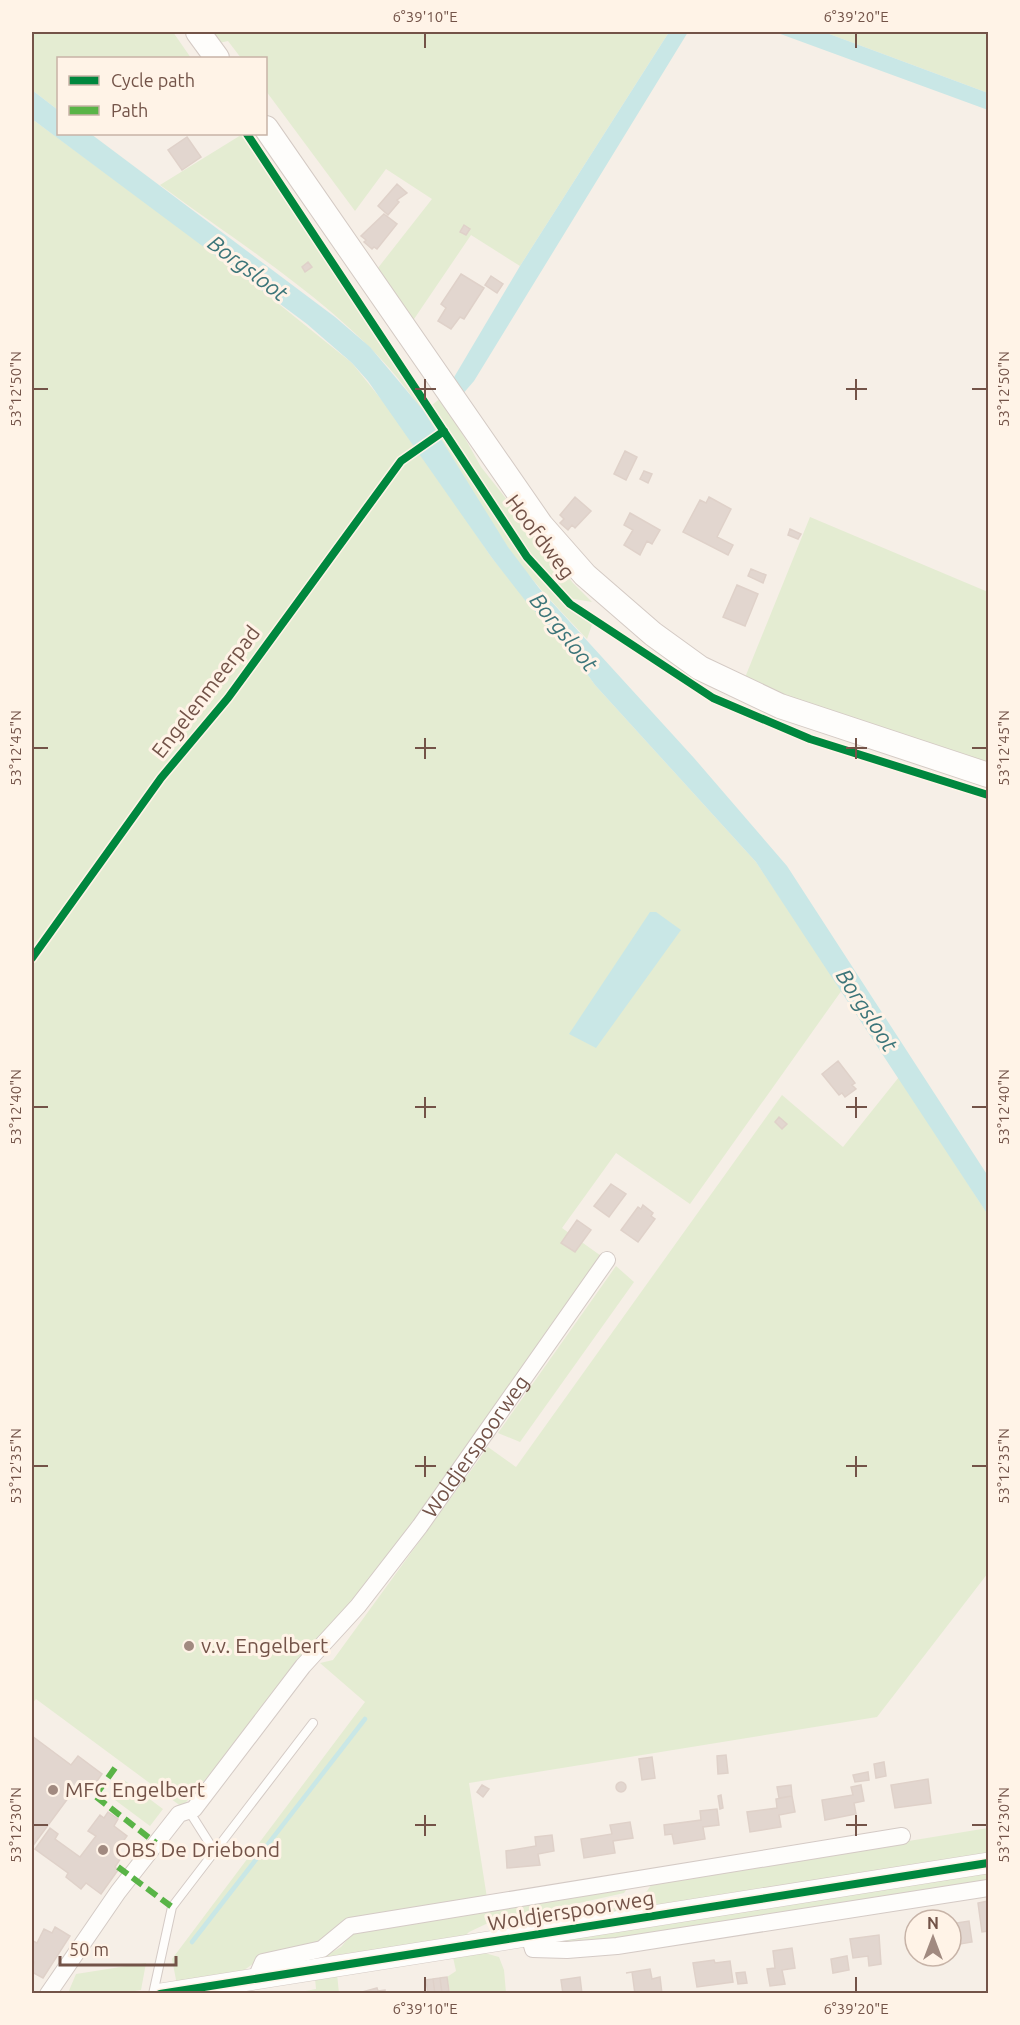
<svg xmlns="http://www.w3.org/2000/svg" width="1020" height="2025" font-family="Ubuntu,sans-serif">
	<rect width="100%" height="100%" fill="#f6efe7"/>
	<path fill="#e4ecd2" d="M32,32H173L191,58H58V110L32,90Z
		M206,32H669L520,266L471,235L410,325L374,273L432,199L386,169L355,211L266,91V58H241L228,41L214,44Z
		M824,32H988V93Z
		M32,119L233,267L352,363L401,424L492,558L572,653L595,685L756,862L842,990L690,1204L616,1153L562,1228L604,1258L364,1590L182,1807L36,1699L32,1704Z
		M241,135L320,250L376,339L426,408L514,543L557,597L593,622L587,639C559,609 530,580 507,546C469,490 439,428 396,376C334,302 237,242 160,185Z
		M442,397L481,467L573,583L592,602L568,598L526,548L432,405Z
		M810,517L988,592V762L856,720L744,680Z
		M899,1077L988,1215V1573L877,1717L469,1783L487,1898L340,1923L320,1944L264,1956L237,1975L177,1985L172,1959L365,1702L320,1663L333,1660L488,1447L516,1467L782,1095L843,1147Z
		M616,1266L634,1282L520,1442L498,1433Z
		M124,1780L163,1809L150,1826L111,1797Z
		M988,1828V1855L500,1930C538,1924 609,1916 641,1897C646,1894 649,1888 652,1883Z
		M988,1869V1883L615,1941L563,1946L549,1940Z
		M629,1886L624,1893L486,1924L469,1932L461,1940L313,1963L341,1947L352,1934L367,1927Z
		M481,1952L499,1957L504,1970L506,1993L435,1994L450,1991L447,1977L456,1971L453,1957Z
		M146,1963L141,1990L122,1993H68L76,1974Z
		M337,1974L339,1993L290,1994L316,1989L315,1978Z"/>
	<path fill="#c9e7e6" d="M669,32H688L474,381L461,396L450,384L520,266Z
		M775,32H824L988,93V110Z
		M32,90L58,110V134H91L335,317L370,347L423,410L508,547L539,588L694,758L787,866L988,1176V1215L756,862L595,685L572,653L524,599L492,558L368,381L352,363L307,324L32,119Z
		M650,912H656L681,930L596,1048L569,1034Z"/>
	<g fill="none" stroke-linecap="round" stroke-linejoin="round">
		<path stroke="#c9e7e6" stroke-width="4.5" d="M192,1942L365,1719"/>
	</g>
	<path fill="#e2d6cf" stroke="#dfd1c9" stroke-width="1.5" d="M187,137L201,157L182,170L168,150Z
		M397,184L407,193L397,200L399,202L388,215L378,206Z
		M384,214L397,224L377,249L374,247L372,249L364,242L366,240L361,236Z
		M464,225L470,229L466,235L460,232Z
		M308,262L312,267L305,272L302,267Z
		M461,274L484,288L464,319L460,317L451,329L438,321L446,308L441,304Z
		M491,276L503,284L497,293L485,285Z
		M625,451L637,457L626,480L614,474Z
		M644,471L652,474L648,483L640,479Z
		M575,497L591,511L575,528L572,525L568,530L560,523L564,519L560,515Z
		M709,497L731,509L717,537L733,545L728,555L683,532L700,500L706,503Z
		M630,513L660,530L652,544L647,541L640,555L624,545L633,530L624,525Z
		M790,529L801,534L798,539L788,535Z
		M751,569L766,575L763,583L748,576Z
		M737,585L758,594L745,626L723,617Z
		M838,1061L855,1083L852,1085L856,1089L845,1097L842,1093L839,1095L822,1074Z
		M779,1117L787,1124L782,1129L775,1122Z
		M611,1184L626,1194L609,1217L594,1206Z
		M643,1205L653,1213L651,1216L655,1219L638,1242L621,1230L638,1207L641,1209Z
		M577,1220L591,1230L575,1252L561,1243Z
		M32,1736L71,1765L78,1756L102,1774L88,1794L77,1786L32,1847Z
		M726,1755L728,1773L718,1774L717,1756Z
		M652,1757L655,1778L642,1780L639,1759Z
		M884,1762L886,1776L876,1778L874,1764Z
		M868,1772L869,1780L855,1782L853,1775Z
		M928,1779L931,1803L895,1808L891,1785Z
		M616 1787a5 5 0 1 1 10 0a5 5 0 1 1-10 0Z
		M482,1785L489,1789L483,1797L477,1792Z
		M791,1785L792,1796L779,1798L777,1787Z
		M861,1785L864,1801L854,1803L856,1814L825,1820L822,1800L853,1795L851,1787Z
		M721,1795L723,1808L720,1809L718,1796Z
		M792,1796L795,1812L779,1815L781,1827L750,1832L747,1812L777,1808L776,1799Z
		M717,1809L719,1825L703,1827L705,1839L674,1844L672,1834L665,1835L664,1825L701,1820L700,1811Z
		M108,1812L118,1819L114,1826L127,1836L117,1850L123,1855L115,1867L118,1870L101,1894L86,1883L81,1889L66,1877L68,1873L35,1849L50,1828L58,1834L55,1839L80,1857L96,1836L88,1831L100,1815L104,1818Z
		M630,1822L633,1838L613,1841L615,1853L584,1858L581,1839L612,1834L610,1825Z
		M552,1835L554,1851L538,1854L540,1865L507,1868L506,1851L536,1846L535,1837Z
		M988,1901V1931L982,1932L978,1903Z
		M969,1921L972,1942L954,1945L955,1948H951V1924Z
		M55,1927L70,1936L43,1978L32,1972L34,1962L32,1960V1944L33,1941L37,1943L44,1929L52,1933Z
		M879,1935L881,1964L869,1966L868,1956L853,1958L850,1939Z
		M792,1948L795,1968L782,1970L785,1984L770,1986L767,1969L775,1968L773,1951Z
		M847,1956L849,1970L833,1973L831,1959Z
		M714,1960L715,1963L730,1961L733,1982L697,1987L693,1963Z
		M650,1969L652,1979L660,1977L662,1994H635L632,1972L626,1973Z
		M745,1972L747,1983L738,1984L736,1973Z
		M447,1977L449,1991L442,1993L440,1978Z
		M580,1977L582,1994H563L561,1980Z
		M440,1978L442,1993L435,1994L433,1979Z
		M433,1979L435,1994H428L426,1980Z
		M377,1988L378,1991L385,1990V1994H355Z"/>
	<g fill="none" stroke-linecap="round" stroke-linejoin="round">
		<g stroke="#d4cac5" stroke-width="10">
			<path id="service" d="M189,1811L215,1852
				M153,1994L172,1907L313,1723"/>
		</g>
		<g stroke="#d4cac5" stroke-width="18">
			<g id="minor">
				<path d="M529,1935L533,1949L567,1950L617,1946L988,1888"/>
				<path d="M256,1978L263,1962L322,1949L350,1926L902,1836"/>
				<path id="s1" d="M48,1994L118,1892L179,1814L194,1809L303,1666L358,1606L420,1526L607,1260"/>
			</g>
		</g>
		<g stroke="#d4cac5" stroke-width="22">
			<path id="tertiary" d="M160,1994L988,1863"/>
		</g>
		<g stroke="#d4cac4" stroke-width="26">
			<path id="secondary" d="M198,32L217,58
				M266,128L541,525L585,575L653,634L700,668L780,706L988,775"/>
		</g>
		<use href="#service" stroke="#fefdfb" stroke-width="8"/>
		<use href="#minor" stroke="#fefdfb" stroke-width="16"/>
		<use href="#tertiary" stroke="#fefdfb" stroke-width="21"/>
		<use href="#secondary" stroke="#fefdfb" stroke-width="24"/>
		<path stroke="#59b447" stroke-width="6" stroke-dasharray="12 6" stroke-linecap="butt" d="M115,1768L95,1796L156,1843
			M118,1867L172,1907"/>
		<g stroke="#fff3e7" stroke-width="11">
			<path id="cycleway" d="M247,134L527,557L570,604L713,698L810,739L988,795
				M32,958L161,778L228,698L401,461L444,431
				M160,1994L988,1863"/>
		</g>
		<use href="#cycleway" stroke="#00873e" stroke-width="8"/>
	</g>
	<path fill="none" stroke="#735348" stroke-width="2" d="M425,33V48M856,33V48M425,379V400M856,379V400M33,389H48M415,389H436M846,389H867M972,389H987M425,738V759M856,738V759M33,748H48M415,748H436M846,748H867M972,748H987M425,1097V1118M856,1097V1118M33,1107H48M415,1107H436M846,1107H867M972,1107H987M425,1456V1477M856,1456V1477M33,1466H48M415,1466H436M846,1466H867M972,1466H987M425,1815V1836M856,1815V1836M33,1825H48M415,1825H436M846,1825H867M972,1825H987M425,1977V1992M856,1977V1992"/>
	<g fill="#a18a80" stroke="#fff3e7" stroke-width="2">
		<circle cx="189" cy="1646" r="6"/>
		<circle cx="53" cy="1790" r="6"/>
		<circle cx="103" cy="1850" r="6"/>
	</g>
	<g text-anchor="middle" stroke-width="6" stroke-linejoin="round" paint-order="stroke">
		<g font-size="21" fill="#735348" stroke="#fff3e7">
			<text transform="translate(540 537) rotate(53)" y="7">Hoofdweg</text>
			<text transform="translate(206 692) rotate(-52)" y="7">Engelenmeerpad</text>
			<text dy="7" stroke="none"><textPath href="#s1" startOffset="698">Woldjerspoorweg</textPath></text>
			<text transform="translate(571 1911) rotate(-9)" y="7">Woldjerspoorweg</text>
		</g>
		<g font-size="21" fill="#735348" stroke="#fff3e7" text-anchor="start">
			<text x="201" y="1653">v.v. Engelbert</text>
			<text x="65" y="1797">MFC Engelbert</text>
			<text x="115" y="1857">OBS De Driebond</text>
		</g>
		<g font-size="22" font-style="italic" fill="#3c7579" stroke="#fff3e7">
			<text transform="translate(248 268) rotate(37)" y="8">Borgsloot</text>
			<text transform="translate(564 632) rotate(51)" y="8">Borgsloot</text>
			<text transform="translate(867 1010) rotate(57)" y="8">Borgsloot</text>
		</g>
	</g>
	<rect width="1020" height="2025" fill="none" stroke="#fff3e7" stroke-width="66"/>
	<rect x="57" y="57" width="210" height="78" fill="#fff3e7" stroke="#c7b3a7" stroke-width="1.5"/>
	<rect x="69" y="76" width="30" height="9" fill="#00873e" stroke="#c7b3a7" stroke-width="1.5"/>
	<text x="111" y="87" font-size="18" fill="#735348">Cycle path</text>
	<rect x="69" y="106" width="30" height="9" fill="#59b447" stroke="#c7b3a7" stroke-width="1.5"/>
	<text x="111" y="117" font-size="18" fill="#735348">Path</text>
	<g transform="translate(933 1938)"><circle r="28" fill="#fff3e7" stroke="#c7b3a7" stroke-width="1.5"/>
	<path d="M0-4.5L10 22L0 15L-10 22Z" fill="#a18a80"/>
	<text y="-9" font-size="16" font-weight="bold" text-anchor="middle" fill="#735348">N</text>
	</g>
	<path d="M60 1956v9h116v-9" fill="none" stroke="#735348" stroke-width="3"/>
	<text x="69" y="1956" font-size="18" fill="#735348" stroke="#fff3e7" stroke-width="4.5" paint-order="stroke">50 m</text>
	<rect x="33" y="33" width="954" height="1959" fill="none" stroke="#735348" stroke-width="2"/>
	<g font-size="15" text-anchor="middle" fill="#735348">
		<text x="425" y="22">6°39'10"E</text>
		<text x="856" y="22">6°39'20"E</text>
		<text transform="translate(16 389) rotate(-90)" y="5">53°12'50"N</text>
		<text transform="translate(1004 389) rotate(-90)" y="5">53°12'50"N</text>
		<text transform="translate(16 748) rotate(-90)" y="5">53°12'45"N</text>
		<text transform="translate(1004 748) rotate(-90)" y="5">53°12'45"N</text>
		<text transform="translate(16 1107) rotate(-90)" y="5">53°12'40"N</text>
		<text transform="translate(1004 1107) rotate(-90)" y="5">53°12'40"N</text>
		<text transform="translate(16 1466) rotate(-90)" y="5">53°12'35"N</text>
		<text transform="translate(1004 1466) rotate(-90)" y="5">53°12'35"N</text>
		<text transform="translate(16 1825) rotate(-90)" y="5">53°12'30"N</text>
		<text transform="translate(1004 1825) rotate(-90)" y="5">53°12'30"N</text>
		<text x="425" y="2014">6°39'10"E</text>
		<text x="856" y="2014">6°39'20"E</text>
	</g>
</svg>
